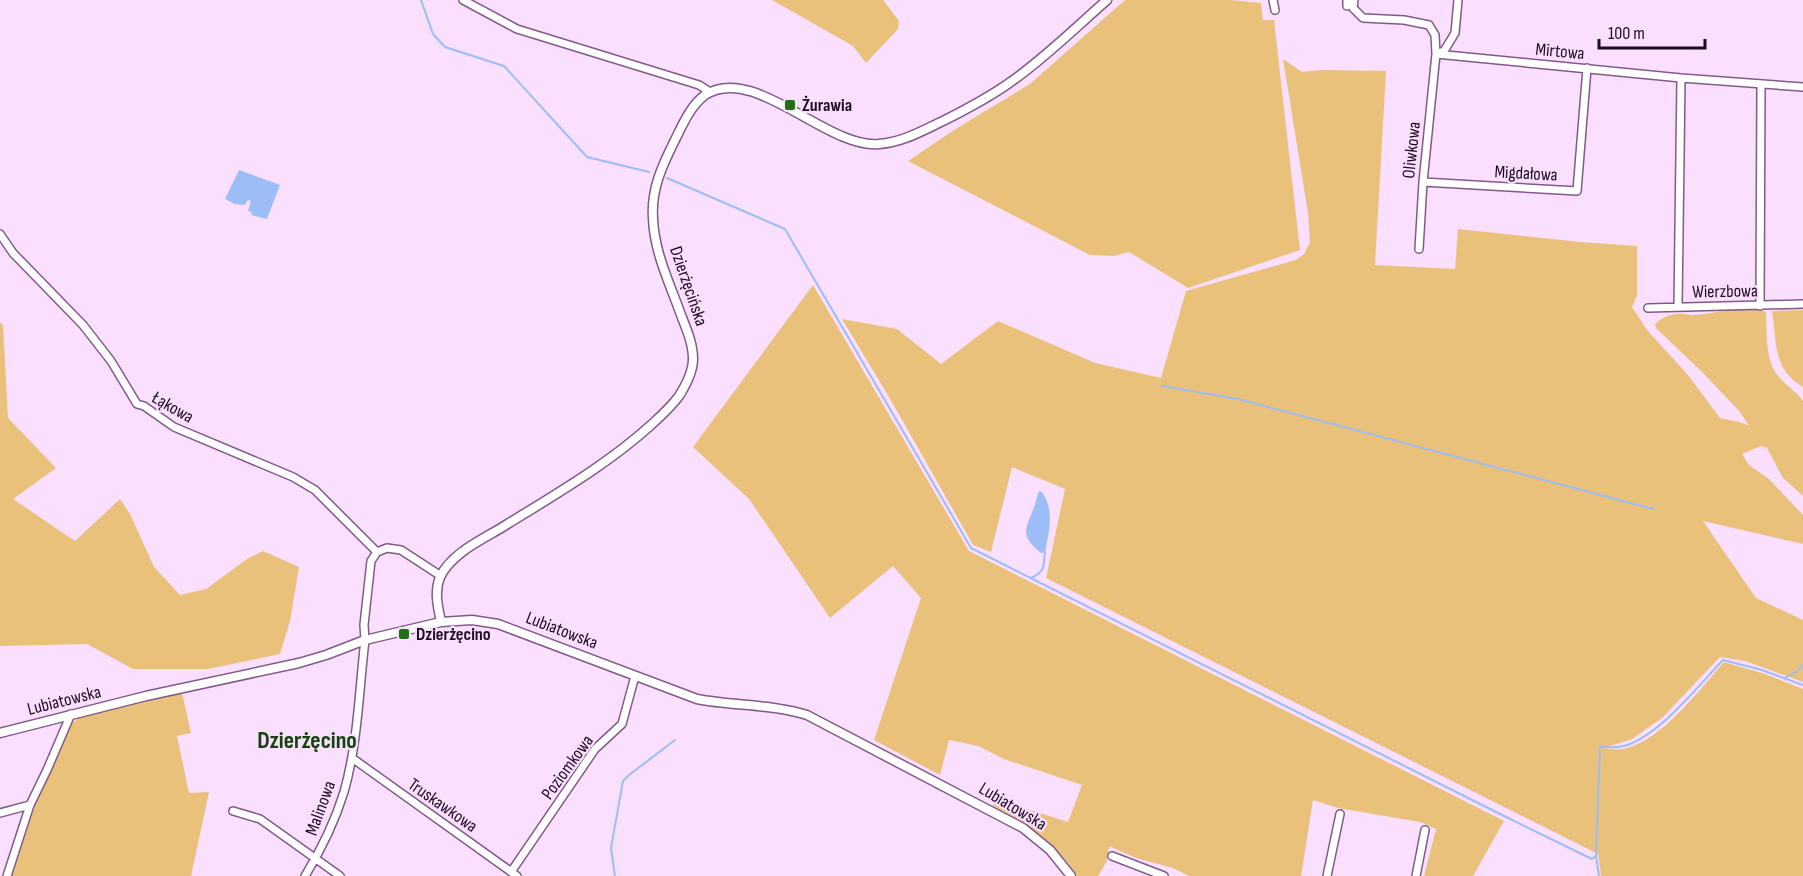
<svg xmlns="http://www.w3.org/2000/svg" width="1803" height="876" font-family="'Sofia Sans Condensed',sans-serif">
	<rect width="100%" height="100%" fill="#fadfff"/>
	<path fill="#e9c17b" d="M772,0H883L899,21L898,29L866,63L853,46Z
		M1125,0H1230L1261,3L1263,20H1274L1300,250L1188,288L1129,252L1114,256L1090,255L908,161L954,130L1030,84Z
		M1283,59L1302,72L1321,70L1386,71L1375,265L1455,269L1458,229L1580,242L1637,246V296L1632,307L1647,330L1688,375L1720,418L1740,422L1749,426L1740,412L1704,374L1656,328L1655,324C1662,318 1667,315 1676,314C1682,312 1688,316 1695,315C1712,314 1751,303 1766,312C1767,330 1765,357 1776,373C1783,384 1795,390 1803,401V496L1783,478L1767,448L1761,446L1742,454L1749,465L1769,479L1803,515V544L1703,521L1756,598L1803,620V682L1745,661L1720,657L1662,718L1632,739L1604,748C1609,749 1617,750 1622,749C1659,744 1700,689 1724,662L1765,674L1803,689V876H1601L1598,854L1046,578L1065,489L1012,467L991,552L973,545L892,402L842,319L897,329L941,364L998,321L1095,363L1161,378L1186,291L1296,260L1304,254L1310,242L1308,213Z
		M813,285L969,551L1504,821L1473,876H1424L1436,829L1420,822L1338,808L1313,800L1301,876H1189L1173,868L1136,858L1109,846L1107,861L1098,876H1078C1055,843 1028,825 993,806L995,799L1068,822L1082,785L1004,759L978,746L949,740L940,775L874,740L921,598L893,566L830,618L749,499L693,447Z
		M1803,310V387C1772,369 1777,341 1772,311Z
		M0,322L3,325L8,418L56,468L13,499L75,541L120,499L130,514L154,567L180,595L206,589L247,559L263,551L299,567L290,621L280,654L208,669H133L87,644L0,646Z
		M182,693L191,733L177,736L189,793L209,792L191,876H12L40,790L72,723L83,715Z"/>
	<path fill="#9cbdf5" d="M239,170L280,185L267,219L251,215L252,212L248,211L251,201L248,200L245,205L235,204L225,199Z
		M1039,491L1042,492C1055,511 1049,531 1045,552L1041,553C1021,536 1024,532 1033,510C1036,504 1036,498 1039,491Z"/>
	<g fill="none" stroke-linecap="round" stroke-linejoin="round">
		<path stroke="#9cbdf5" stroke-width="2" d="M421,0L433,34L445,47L504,66L587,157L649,172
			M667,178L785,229L971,548L1504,816L1592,859L1596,856
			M1162,386L1238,399L1653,509
			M1031,578C1046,571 1043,567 1045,552
			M1785,678L1797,671L1803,665
			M615,876L611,848L623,781L629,775L675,740
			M1599,876L1596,856L1600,747C1608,747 1617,748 1624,746C1658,737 1698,686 1723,660L1762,670L1803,685"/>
		<g stroke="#825a89" stroke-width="10">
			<path id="minor" d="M463,0L517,29L699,85L710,92
				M1273,0L1275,10
				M1354,0L1353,8L1363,18L1404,20L1429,25L1435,35L1436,54L1423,182L1419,249
				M1347,6V0
				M1438,53L1444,51L1455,33L1458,0
				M1436,54L1681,78L1803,87
				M1423,182L1577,191L1587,68
				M0,234L13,253L83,325L111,361L137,404L144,406L174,427L293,477L315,490L377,552
				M1760,306L1761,85
				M1678,307L1681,78
				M1648,308L1803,304
				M352,758L517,876
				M233,811L260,819L340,876
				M0,813L30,805
				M1112,856L1164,876
				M511,872L595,749L622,724L635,676
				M7,876L30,805L47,770L71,714
				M305,876C321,850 335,821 344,792C358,743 359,690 365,640L364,625L371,561L377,552L387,548L401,550L441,576
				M1327,876L1340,814
				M1416,876L1425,830"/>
		</g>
		<g stroke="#825a89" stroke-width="11">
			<path id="tertiary" d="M441,622C438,607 434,592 440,577C452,552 484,539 506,525C556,494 608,464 651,425C661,416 671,407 679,396C686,385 693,372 693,359C693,344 687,330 681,315C670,284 654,252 653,218C651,190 662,166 674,142C682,126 690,106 705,95C754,63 827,149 879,144C903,142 922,131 943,121C967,109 990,97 1012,81C1046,57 1076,27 1107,0
				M0,733L146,696L299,663L326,655L365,640L441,622L472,620L498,624L697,699C733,706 772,704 807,715L1023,828L1050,850L1071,876"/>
		</g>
		<use href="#minor" stroke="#fff" stroke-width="7"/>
		<use href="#tertiary" stroke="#fff" stroke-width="8"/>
	</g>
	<g fill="#227014" stroke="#fadfff" stroke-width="2">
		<rect x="784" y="99" width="12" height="12" rx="3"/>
		<rect x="398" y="628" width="12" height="12" rx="3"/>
	</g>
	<g text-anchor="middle" stroke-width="4.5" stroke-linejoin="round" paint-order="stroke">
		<g font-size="18" fill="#1c0d1f" stroke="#fadfff">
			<text transform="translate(1560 51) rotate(5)" y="6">Mirtowa</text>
			<text transform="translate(1411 150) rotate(-84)" y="6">Oliwkowa</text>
			<text transform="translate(1526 173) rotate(3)" y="6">Migdałowa</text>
			<text transform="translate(689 286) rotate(71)" y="6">Dzierżęcińska</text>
			<text transform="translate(1725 291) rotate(-1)" y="6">Wierzbowa</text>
			<text transform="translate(173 407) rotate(30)" y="6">Łąkowa</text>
			<text transform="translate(562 630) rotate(21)" y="6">Lubiatowska</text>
			<text transform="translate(64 700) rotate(-14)" y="6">Lubiatowska</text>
			<text transform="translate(567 767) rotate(-54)" y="6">Poziomkowa</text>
			<text transform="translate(443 805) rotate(35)" y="6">Truskawkowa</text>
			<text transform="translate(1013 806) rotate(31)" y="6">Lubiatowska</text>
			<text transform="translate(320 808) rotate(-70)" y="6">Malinowa</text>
		</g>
		<g font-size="18" font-weight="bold" fill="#1c0d1f" stroke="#fadfff" text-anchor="start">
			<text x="802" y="111">Żurawia</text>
			<text x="416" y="640">Dzierżęcino</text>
		</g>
		<g font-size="24" font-weight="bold" fill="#13440b" stroke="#fadfff">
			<text x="307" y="748">Dzierżęcino</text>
		</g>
	</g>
	<path d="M1599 39v9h106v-9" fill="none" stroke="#1c0d1f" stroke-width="3"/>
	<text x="1608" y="39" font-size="18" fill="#1c0d1f" stroke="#fadfff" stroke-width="4.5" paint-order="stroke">100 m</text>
</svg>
